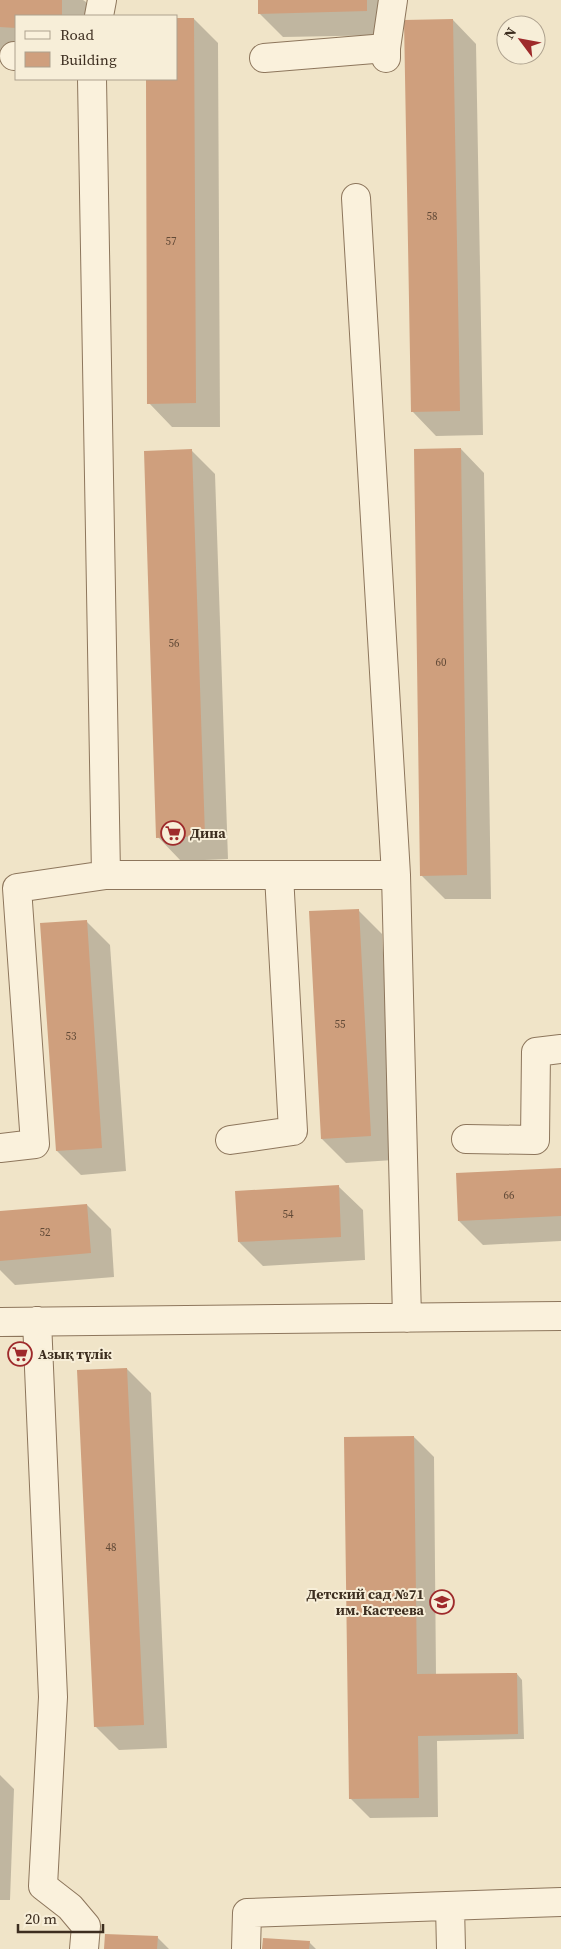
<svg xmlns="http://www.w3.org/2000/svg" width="561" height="1949" font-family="'Source Serif 4',serif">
	<rect width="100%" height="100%" fill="#f0e4c8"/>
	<path fill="#0003" d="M0,0H83L86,2V16H16V51H0Z
		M259,0H390V35L283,37L260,14Z
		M194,19L218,43L220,427H172L149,403L147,79H176Z
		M453,20L476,44L483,435L436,436L413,412Z
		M461,449L484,473L491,899H445L422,876Z
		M192,451L215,474L228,859L181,861L158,837Z
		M358,910L382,934L394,1160L346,1163L322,1139Z
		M86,921L110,945L126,1171L81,1175L57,1151Z
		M561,1169V1241L483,1245L459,1221Z
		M339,1187L363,1210L365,1260L263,1266L239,1242Z
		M87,1205L111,1229L114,1277L15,1285L0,1270V1213Z
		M127,1369L151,1393L167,1748L119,1750L95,1726Z
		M414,1437L434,1457L436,1675L517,1674L522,1680L524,1739L437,1741L438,1817L370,1818L350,1798Z
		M0,1775L14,1789L10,1900H0Z
		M157,1937L169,1949H106Z
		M309,1942L316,1949H263Z"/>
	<path fill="#cf9f7d" d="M0,0H62V16H16V28L0,27Z
		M258,0H367V11L258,14Z
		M176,18H194L196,403L147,404L146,79H176Z
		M453,19L460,411L411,412L404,20Z
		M461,448L467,875L420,876L414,449Z
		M192,449L205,836L156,838L144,451Z
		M359,909L371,1136L321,1139L309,911Z
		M87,920L102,1148L56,1151L40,923Z
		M561,1168V1216L458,1221L456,1173Z
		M339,1185L341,1237L238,1242L235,1191Z
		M87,1204L91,1253L0,1261V1211Z
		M127,1368L144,1725L94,1727L77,1370Z
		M414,1436L417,1674L517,1673L518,1734L418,1736L419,1798L349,1799L344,1437Z
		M105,1934L158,1936L157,1949H104Z
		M263,1938L310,1941L309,1949H262Z"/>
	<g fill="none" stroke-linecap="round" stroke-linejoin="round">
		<g stroke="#8d765c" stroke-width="30">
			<path id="minor" d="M99,16L102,0
				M14,56H16
				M264,58L386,48
				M386,58V48L393,0
				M92,79L106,875
				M356,198L396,875L407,1318
				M466,1139L535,1140L536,1052L561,1049
				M230,1140L293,1131L279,875
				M0,1148L35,1144L17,888L106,875H396
				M37,1321L53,1697L43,1886L70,1907L86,1926L84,1949
				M0,1322L561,1316
				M450,1906L451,1949
				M246,1949L247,1913L561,1902"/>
		</g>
		<use href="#minor" stroke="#faf1dc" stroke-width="28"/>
	</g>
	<defs>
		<g id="supermarket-ring" transform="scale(1.25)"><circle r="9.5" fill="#f7eed8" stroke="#9e2a2b" stroke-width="1.5"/><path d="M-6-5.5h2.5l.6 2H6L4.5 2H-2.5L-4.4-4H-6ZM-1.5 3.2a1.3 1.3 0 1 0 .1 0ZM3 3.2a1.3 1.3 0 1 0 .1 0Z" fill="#9e2a2b"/></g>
		<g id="school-ring" transform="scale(1.25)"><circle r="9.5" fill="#f7eed8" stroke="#9e2a2b" stroke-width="1.5"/><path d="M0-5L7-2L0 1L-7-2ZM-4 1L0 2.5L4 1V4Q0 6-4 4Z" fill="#9e2a2b"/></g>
	</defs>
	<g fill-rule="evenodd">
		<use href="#supermarket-ring" x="173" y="833"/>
		<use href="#supermarket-ring" x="20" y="1354"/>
		<use href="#school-ring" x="442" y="1602"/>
	</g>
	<g text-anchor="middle" stroke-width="4" stroke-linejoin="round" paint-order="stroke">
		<g font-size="11" fill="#624a37">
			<text x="432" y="220">58</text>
			<text x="171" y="245">57</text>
			<text x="174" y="647">56</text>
			<text x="441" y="666">60</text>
			<text x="340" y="1028">55</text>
			<text x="71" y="1040">53</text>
			<text x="509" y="1199">66</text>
			<text x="288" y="1218">54</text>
			<text x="45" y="1236">52</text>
			<text x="111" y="1551">48</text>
		</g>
		<g font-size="14" font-weight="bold" fill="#3d2e20" stroke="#f7eed8" text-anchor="start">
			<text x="190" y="838">Дина</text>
			<text x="38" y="1359">Азық түлік</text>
			<text x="424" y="1599" text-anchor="end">Детский сад №71<tspan x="424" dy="16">им. Кастеева</tspan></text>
		</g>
	</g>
	<rect x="15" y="15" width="162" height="65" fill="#f7eed8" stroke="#ada18e"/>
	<rect x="25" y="31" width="25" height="8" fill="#faf1dc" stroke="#ada18e"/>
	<text x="60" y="40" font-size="15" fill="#3d2e20">Road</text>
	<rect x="25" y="52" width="25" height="15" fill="#cf9f7d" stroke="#ada18e"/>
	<text x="60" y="65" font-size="15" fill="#3d2e20">Building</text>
	<g transform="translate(521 40) rotate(302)"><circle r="24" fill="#f7eed8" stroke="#ada18e"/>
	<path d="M0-4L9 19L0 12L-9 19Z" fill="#9e2a2b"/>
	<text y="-8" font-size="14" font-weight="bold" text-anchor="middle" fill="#3d2e20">N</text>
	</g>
	<path d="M18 1924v8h85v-8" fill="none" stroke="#3d2e20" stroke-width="2.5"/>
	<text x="25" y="1924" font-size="15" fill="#3d2e20" stroke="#f7eed8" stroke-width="4" paint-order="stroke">20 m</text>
</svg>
